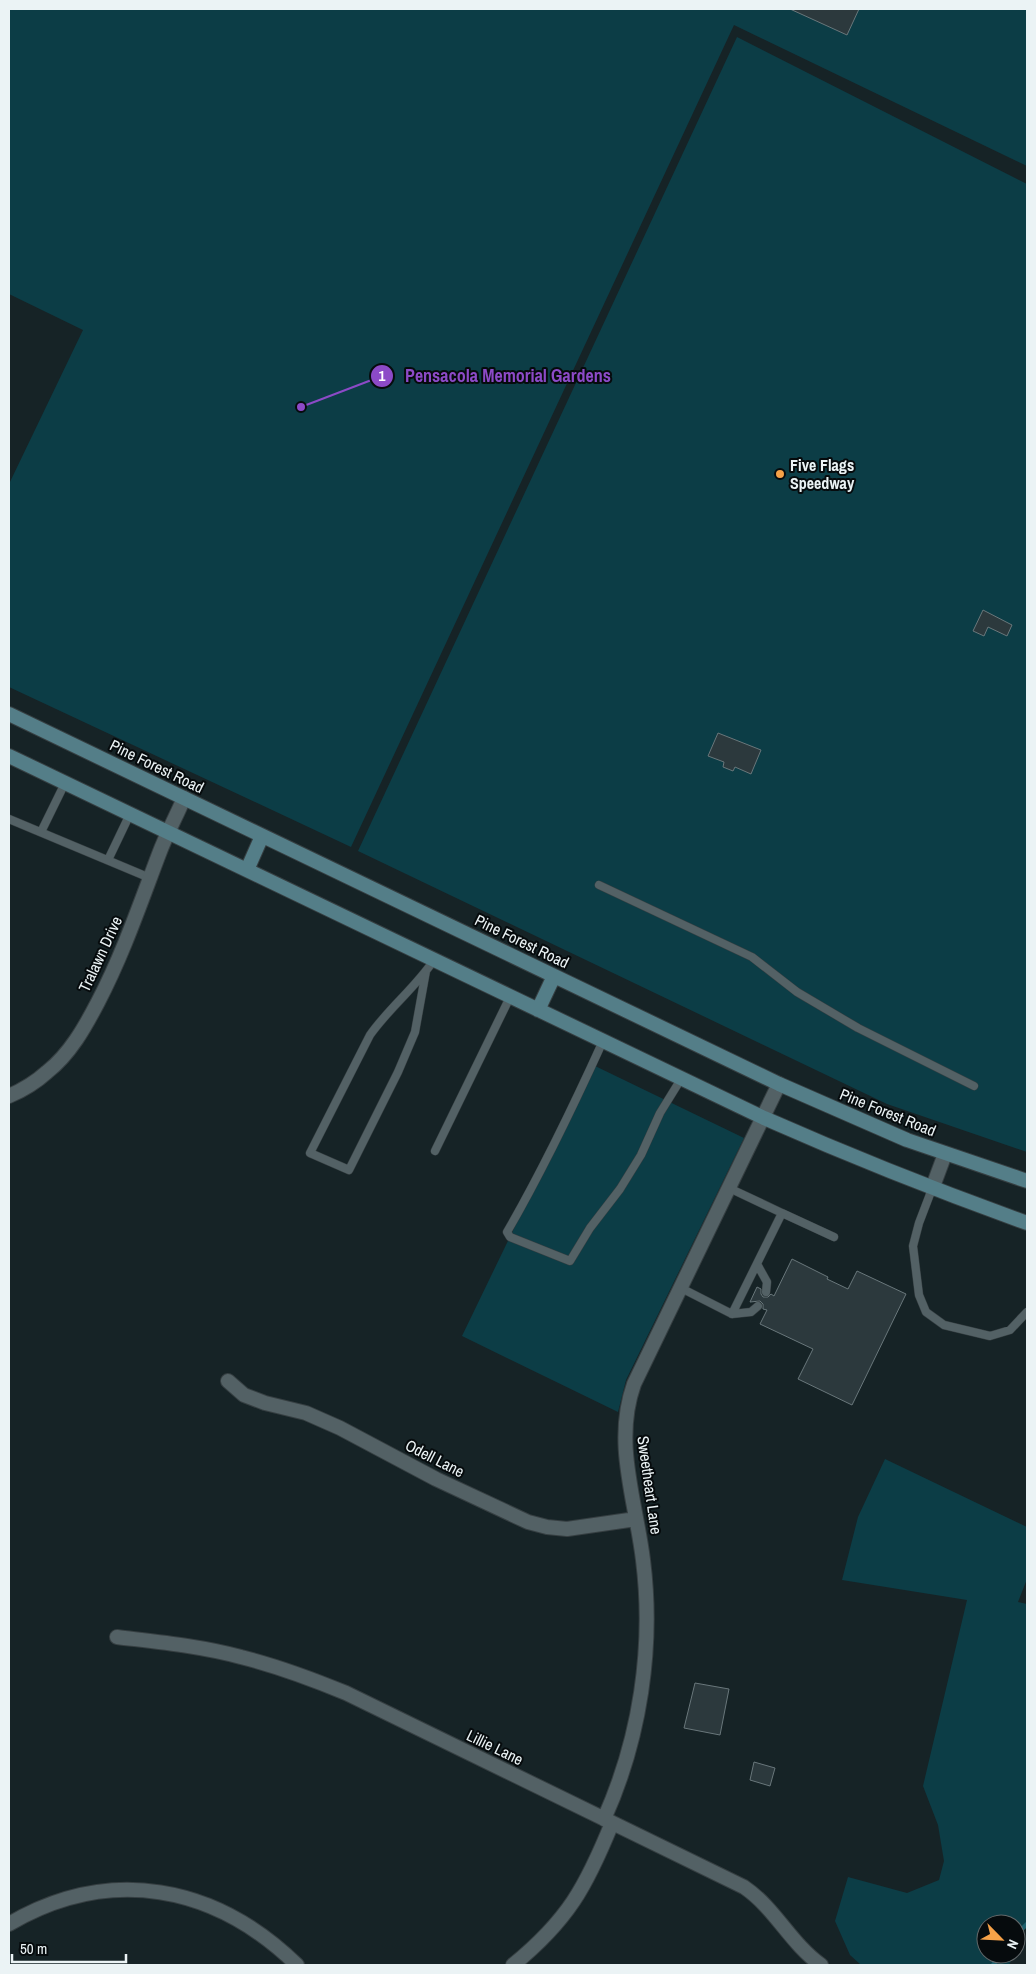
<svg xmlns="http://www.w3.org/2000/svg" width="1036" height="1974" font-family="'Archivo Narrow',sans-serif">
	<rect width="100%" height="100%" fill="#162326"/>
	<path fill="#0c3d46" d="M9,9H1027V166L734,25L351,847L9,687V484L83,330L9,294Z
		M737,37L1027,184V1152L887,1104L358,851Z
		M593,1065L744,1138L626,1380L618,1412L462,1336Z
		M885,1459L1027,1527V1579L1018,1602L1027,1604V1922L1016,1949V1924H986V1954H1014L1009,1965H861L850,1955L835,1921L848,1877L907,1893L939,1880L944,1861L938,1825L923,1786L967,1600L842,1580L858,1517Z"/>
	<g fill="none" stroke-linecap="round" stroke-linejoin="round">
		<path stroke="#1d606d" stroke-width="4.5" d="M1016,1935L1027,1924
			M993,1965L1001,1954"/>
	</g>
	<path fill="#2c393d" stroke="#69777b" d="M790,9H859L847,35Z
		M983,610L1012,625L1007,636L988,627L984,636L973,631Z
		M718,733L761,750L751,774L735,767L733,771L723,767L724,762L708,756Z
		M792,1259L828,1277L827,1279L848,1289L857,1271L906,1294L852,1405L798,1379L813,1349L760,1324L767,1310L763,1309V1304L760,1301L750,1302L757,1287L761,1289V1294L763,1297H768L771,1294L774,1296Z
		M695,1683L729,1689L720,1735L684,1728Z
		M754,1762L775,1768L770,1786L750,1780Z"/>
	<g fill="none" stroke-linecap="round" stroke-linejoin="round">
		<g stroke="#363f42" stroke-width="9">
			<path id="service" d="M9,819L150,878
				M41,832L65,783
				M108,860L130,814
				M599,885L752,957L797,992L858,1028L974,1086
				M426,971L415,1032L398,1072L349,1170L310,1153L370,1035C389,1008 415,988 434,960
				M603,1041C573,1107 543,1170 507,1232L510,1237L570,1261L590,1228L620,1189L641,1155L660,1113L681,1079
				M435,1151L510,997
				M932,1189L919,1223L913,1246L919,1295L926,1312L944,1325L990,1336L1010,1330L1027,1312
				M782,1213L834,1237
				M757,1264L767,1282L766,1292
				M681,1288L732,1314L782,1213L729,1188
				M732,1314L751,1312L758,1306"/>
		</g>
		<g stroke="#363f42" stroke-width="16">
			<path id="minor" d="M9,1096C23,1090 36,1082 47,1072C70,1054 85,1027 98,1002C123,954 140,904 159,854C166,835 176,817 184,798
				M932,1189L945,1154
				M228,1381L244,1395L265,1403L306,1413L340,1428L436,1479L528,1522L547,1527L567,1529L636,1519
				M117,1637C158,1642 201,1646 241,1657C277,1666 312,1679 346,1693L744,1887C775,1908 791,1944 821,1965
				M604,1819C640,1739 654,1647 643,1560C636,1501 613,1443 634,1384L779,1084
				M9,1924C110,1865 215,1885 297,1965
				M513,1965C568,1920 586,1887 612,1823"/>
		</g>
		<g stroke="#363f42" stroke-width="16">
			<path id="secondary" d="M9,714L779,1084L907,1140L1027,1181
				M9,756L764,1118C850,1156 938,1191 1027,1223
				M247,870L262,836
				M538,1010L554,976"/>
		</g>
		<use href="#service" stroke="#536165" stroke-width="8"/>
		<use href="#minor" stroke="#536165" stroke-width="14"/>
		<use href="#secondary" stroke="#547e88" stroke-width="14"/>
	</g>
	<circle fill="#f6a248" stroke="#060b0d" stroke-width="2" cx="780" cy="474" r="5"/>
	<g text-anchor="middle" stroke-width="4" stroke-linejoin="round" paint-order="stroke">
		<g font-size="16" font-weight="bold" fill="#ebf3f5" stroke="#060b0d" text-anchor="start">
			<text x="790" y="471">Five Flags<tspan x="790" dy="18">Speedway</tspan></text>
		</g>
		<g font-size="16" fill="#ebf3f5" stroke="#060b0d">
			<text transform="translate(157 766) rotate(26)" y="6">Pine Forest Road</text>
			<text transform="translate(522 941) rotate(26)" y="6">Pine Forest Road</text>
			<text transform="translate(100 954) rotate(-65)" y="6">Tralawn Drive</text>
			<text transform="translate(888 1112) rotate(22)" y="6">Pine Forest Road</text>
			<text transform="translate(435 1458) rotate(27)" y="6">Odell Lane</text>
			<text transform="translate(650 1485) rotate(82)" y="6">Sweetheart Lane</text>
			<text transform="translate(495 1747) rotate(26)" y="6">Lillie Lane</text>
		</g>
	</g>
	<path fill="none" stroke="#8c4ac7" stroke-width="2" d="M301 407L382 376"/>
	<g fill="#8c4ac7" stroke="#060b0d" stroke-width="2">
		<circle cx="301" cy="407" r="5"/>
		<circle cx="382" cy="376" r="12"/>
	</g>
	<g font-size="15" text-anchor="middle" font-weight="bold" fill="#fff">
		<text x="382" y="381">1</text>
	</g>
	<g font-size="18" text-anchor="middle" font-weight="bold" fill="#8c4ac7" stroke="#060b0d" stroke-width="4" stroke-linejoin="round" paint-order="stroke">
		<text x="508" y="382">Pensacola Memorial Gardens</text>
	</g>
	<rect width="1036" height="1974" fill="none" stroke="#ebf3f5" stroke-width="20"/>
	<g transform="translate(1001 1939) rotate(114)"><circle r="24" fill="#060b0d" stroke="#62686a"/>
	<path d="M0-4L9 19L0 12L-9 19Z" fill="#f6a248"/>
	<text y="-8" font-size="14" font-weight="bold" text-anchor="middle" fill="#ebf3f5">N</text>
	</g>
	<path d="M12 1954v8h114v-8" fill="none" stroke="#ebf3f5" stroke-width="2.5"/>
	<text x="20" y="1954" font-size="15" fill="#ebf3f5" stroke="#060b0d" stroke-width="4" paint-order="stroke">50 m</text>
</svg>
